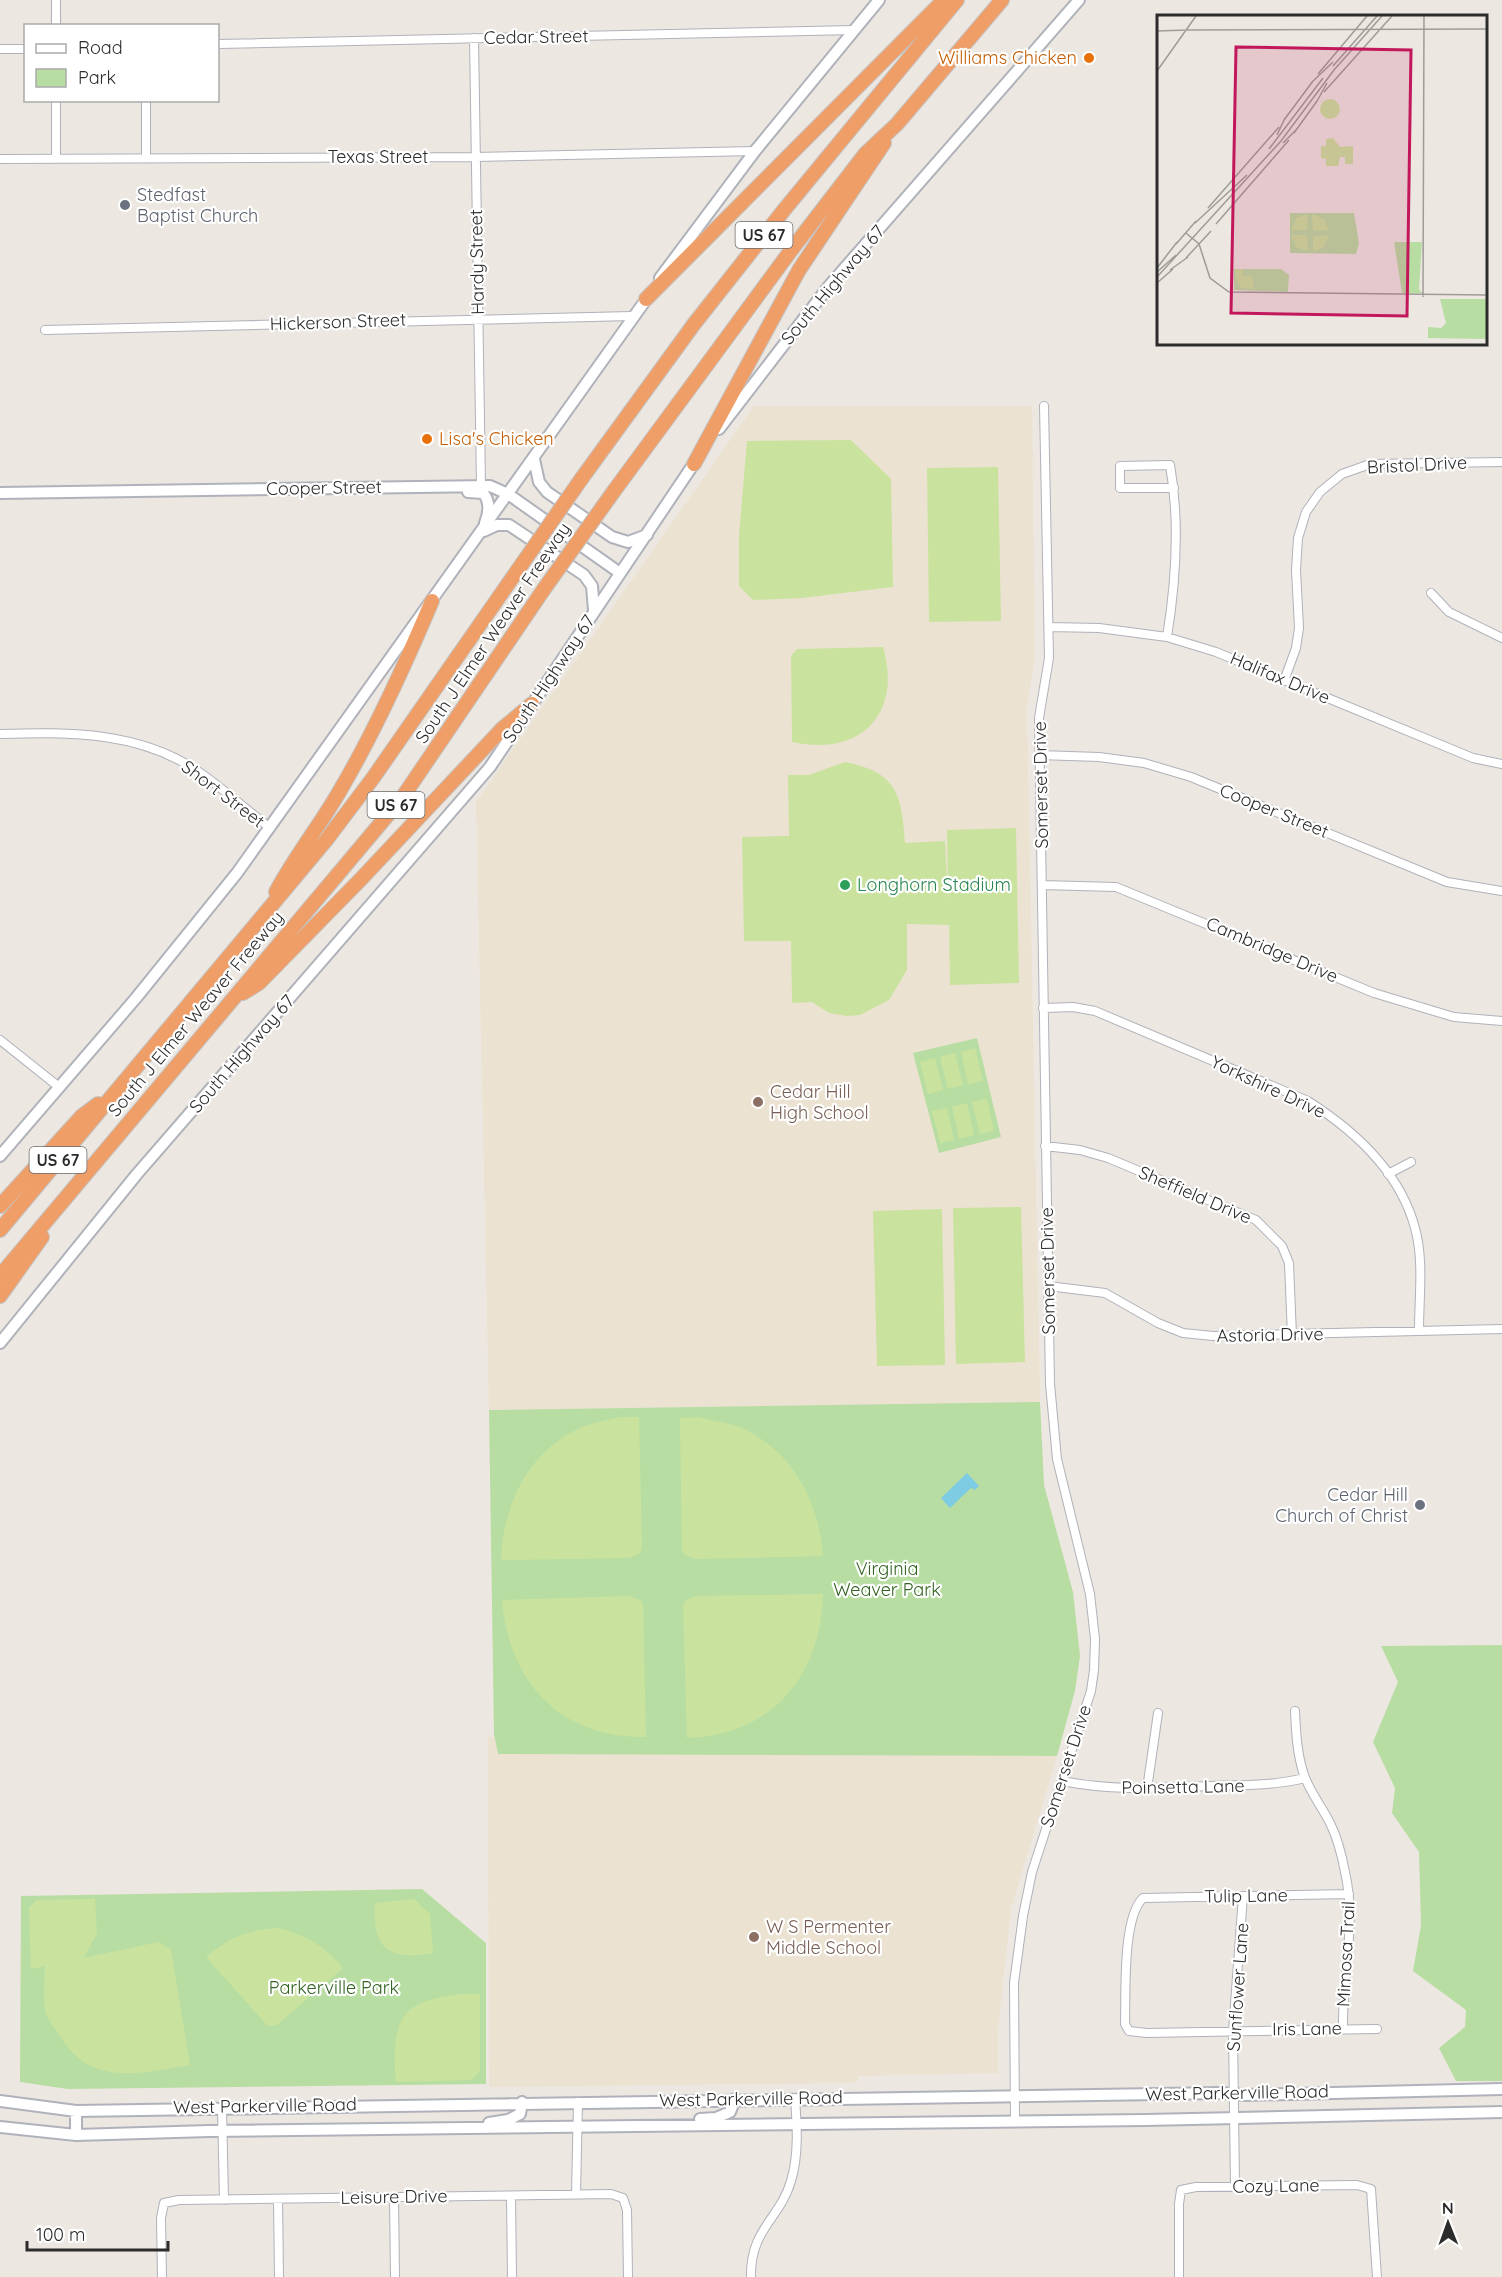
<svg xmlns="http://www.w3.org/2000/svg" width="1502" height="2277" font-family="Quicksand,sans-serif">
	<rect width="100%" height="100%" fill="#ece7e0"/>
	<path fill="#ece2d1" d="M754,406H1032L1035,659L1027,705L1040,1402L489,1410L476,802Z
		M488,1737L944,1738V1755L1057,1756L1011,1909L998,2031V2073L858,2076V2081L851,2083L489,2087Z"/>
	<path fill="#b8dda2" d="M977,1038L1001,1137L939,1153L913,1053Z
		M1040,1402L1044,1485L1073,1592L1080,1656L1075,1691L1057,1756L498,1754L494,1734L489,1410Z
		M1502,1645V2081H1456L1439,2048L1465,2027L1466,2010L1413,1971L1421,1925L1419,1852L1392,1813L1395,1788L1373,1742L1398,1682L1381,1646Z
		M422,1889L486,1943V2084L68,2089L20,2082L21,1896Z"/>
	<path fill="#c9e39f" d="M851,440L891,479L893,587L802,598L753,600L739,586V535L747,441Z
		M998,467L1001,621L929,622L927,468Z
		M883,647C903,715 859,757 792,742L791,656L797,649Z
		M845,762C897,772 902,795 905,843L945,841L948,902L947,830L1016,828L1019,983L950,985L949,925L907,924V970L889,1000L860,1015L847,1016L829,1013L812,1002L792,1003L791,941H744L742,837L789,836L788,775H809Z
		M975,1048L983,1081L968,1084L961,1052Z
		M955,1053L963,1085L948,1089L940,1057Z
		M935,1058L943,1090L928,1094L920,1062Z
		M987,1099L994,1131L980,1134L972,1102Z
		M967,1103L974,1135L959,1139L952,1107Z
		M947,1108L954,1140L940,1143L932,1111Z
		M1021,1207L1025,1362L956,1364L953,1208Z
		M942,1209L945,1365L877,1366L873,1211Z
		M620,1417H639L642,1549L639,1554L628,1558L501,1560C503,1507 526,1455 576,1430C589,1423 606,1421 620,1417Z
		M699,1417C713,1421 731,1423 744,1429C794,1453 819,1503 823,1556L696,1559L685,1555L682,1551L680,1418Z
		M823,1594C821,1676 772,1735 687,1738L683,1605L685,1601L696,1596Z
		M629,1596L640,1600L643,1604L646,1737C560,1738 509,1682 502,1600Z
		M95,1899L97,1934L83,1958L159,1942L171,1950L190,2065C137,2074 89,2087 58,2033C53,2026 46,2017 45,2008C43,1995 45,1980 45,1966L31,1969L29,1908L37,1900Z
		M414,1899L430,1914L433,1953C389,1961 372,1949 375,1903Z
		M277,1928C306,1935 323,1945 343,1968L277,2025L268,2026L206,1957C229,1938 247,1930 277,1928Z
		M460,1994H480V2071L471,2080L396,2082C394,2059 391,2021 414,2007C427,1998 445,1997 460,1994Z"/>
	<path fill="#7ecce4" d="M967,1473L979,1486L975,1490L971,1488L950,1508L941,1498Z"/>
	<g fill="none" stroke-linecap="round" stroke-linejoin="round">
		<g stroke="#b0b2bb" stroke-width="10">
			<path id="street" d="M56,0V26
				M474,38L481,485
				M218,44L854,30
				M0,49H26
				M146,100V157
				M56,158V100
				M0,159L475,157L755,151
				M45,330L632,316
				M1431,593L1449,612L1502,638
				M1049,627L1099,628L1167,637L1216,652L1473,758L1502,764
				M1167,637C1176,581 1180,521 1170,465L1120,466V488H1174
				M1284,681L1296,648L1299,628L1296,570L1298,538L1306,512L1320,492L1342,474L1370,464L1502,462
				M0,734C70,732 142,731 202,774C226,791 248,811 270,828
				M1039,755L1099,757L1144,763L1191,777L1447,882L1502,891
				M1042,885L1116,887L1374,993L1454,1017L1502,1021
				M1043,1008L1073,1007L1095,1011L1308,1101C1355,1131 1400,1172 1415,1228C1424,1260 1419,1297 1419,1330
				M0,1040L59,1087
				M1045,1146L1080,1150L1108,1158L1256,1220L1282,1246L1289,1263L1292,1336
				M1388,1174L1411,1162
				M1048,1286L1105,1293L1158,1323L1183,1333L1213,1336L1502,1329
				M1295,1711C1296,1733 1297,1754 1304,1775C1310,1792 1322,1807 1330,1823C1337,1837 1342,1856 1345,1872C1357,1924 1342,1975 1343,2028
				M1062,1781C1114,1791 1156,1788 1209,1786C1242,1785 1273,1786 1305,1778
				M1147,1789L1158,1713
				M1349,1894L1143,1898C1122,1918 1126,1995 1125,2024L1129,2031L1147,2033L1377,2029
				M222,2108L224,2200
				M1015,2120L1014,1983L1023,1916L1032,1872L1091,1691L1094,1670L1095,1639L1090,1594L1057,1459L1050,1384L1039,718L1049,658L1044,406
				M1235,2187L1233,2031L1243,1896
				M576,2194L578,2102
				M511,2196L512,2277
				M394,2197L395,2277
				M278,2199L279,2277
				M162,2277L161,2218L164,2203L179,2200L611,2194L623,2198L627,2210L628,2277
				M751,2277C750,2229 780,2219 791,2181C799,2155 797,2125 795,2098
				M1179,2277V2204L1181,2190L1196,2187L1357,2185L1371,2189L1377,2277"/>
		</g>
		<g stroke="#b0b2bb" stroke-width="14">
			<path id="secondary" d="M660,278L755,151L879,0
				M719,429L829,286L1079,0
				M534,459L539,482L547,492L612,537L628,542L647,535
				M468,492L483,493C491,502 489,513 485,523
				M0,493L490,486L508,494L620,573
				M484,531L497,525H509L584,575L592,586L594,610
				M0,1156L136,998L237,873L650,294
				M0,1343L137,1174L490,767L697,459
				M0,2101L76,2111L1222,2093L1244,2095L1502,2089
				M700,2119L716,2118L730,2112L735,2099
				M489,2123L508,2120L520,2114L522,2102
				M0,2127L76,2135L209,2131L1146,2120L1502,2112
				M76,2135V2111"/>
		</g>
		<g stroke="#c4c4c4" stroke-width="16">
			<path id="highway" d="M646,299L944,0
				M694,464L799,270L884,143
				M582,478L694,324L784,210L957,0
				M614,491L792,249L866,153L897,124L1002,0
				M276,892C295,856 322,823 342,787C377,727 405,665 432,601
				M243,993L259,983L361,879L502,729L532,704
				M0,1206L82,1116L98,1104
				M0,1230L327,839L373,778L522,564
				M0,1276L402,798L544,589
				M0,1296L42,1237"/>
		</g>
		<use href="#street" stroke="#fff" stroke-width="8"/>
		<use href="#secondary" stroke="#fff" stroke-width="10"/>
		<use href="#highway" stroke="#ef9e68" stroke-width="14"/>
		<g stroke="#c4c4c4" stroke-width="16" stroke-linecap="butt">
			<path id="highway-bridge" d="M522,564L582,478
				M544,589L614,491"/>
		</g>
		<use href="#highway-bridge" stroke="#ef9e68" stroke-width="14"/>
	</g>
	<g fill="#e8710a" stroke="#fff" stroke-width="2">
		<circle cx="1089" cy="58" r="6"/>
		<circle cx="427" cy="439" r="6"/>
	</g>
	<g fill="#6b7280" stroke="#fff" stroke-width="2">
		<circle cx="125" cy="205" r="6"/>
		<circle cx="1420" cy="1505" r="6"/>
	</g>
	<circle fill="#2e9e5b" stroke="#fff" stroke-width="2" cx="845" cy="885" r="6"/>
	<g fill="#8d6e63" stroke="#fff" stroke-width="2">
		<circle cx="758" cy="1102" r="6"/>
		<circle cx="754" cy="1937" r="6"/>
	</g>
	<g text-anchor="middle" stroke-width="4.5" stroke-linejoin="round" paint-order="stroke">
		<g fill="#fff" stroke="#6b6b6b" stroke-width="1.5">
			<rect x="735.5" y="222" width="57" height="26" rx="4.5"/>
			<rect x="367.5" y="792" width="57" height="26" rx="4.5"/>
			<rect x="29.5" y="1147" width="57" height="26" rx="4.5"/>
		</g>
		<g font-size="16" font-weight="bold" fill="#2c2c2c">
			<text x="764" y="241">US 67</text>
			<text x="396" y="811">US 67</text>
			<text x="58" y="1166">US 67</text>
		</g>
		<g font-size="18" fill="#2c2c2c" stroke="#fff">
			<text transform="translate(536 37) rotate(-1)" y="6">Cedar Street</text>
			<text x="378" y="163">Texas Street</text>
			<text transform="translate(477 262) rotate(-91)" y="6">Hardy Street</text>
			<text transform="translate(833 285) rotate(-50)" y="6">South Highway 67</text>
			<text transform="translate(338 322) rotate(-2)" y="6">Hickerson Street</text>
			<text transform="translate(1417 465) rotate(-3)" y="6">Bristol Drive</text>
			<text transform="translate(324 488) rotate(-1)" y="6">Cooper Street</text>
			<text transform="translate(493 633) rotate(-56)" y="6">South J Elmer Weaver Freeway</text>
			<text transform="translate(1280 678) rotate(23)" y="6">Halifax Drive</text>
			<text transform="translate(549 679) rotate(-56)" y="6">South Highway 67</text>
			<text transform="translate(1041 785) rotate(-91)" y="6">Somerset Drive</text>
			<text transform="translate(223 794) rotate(37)" y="6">Short Street</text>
			<text transform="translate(1274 811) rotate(22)" y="6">Cooper Street</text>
			<text transform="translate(1272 950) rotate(23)" y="6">Cambridge Drive</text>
			<text transform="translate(196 1014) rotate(-50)" y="6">South J Elmer Weaver Freeway</text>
			<text transform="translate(242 1054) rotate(-49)" y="6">South Highway 67</text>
			<text transform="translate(1268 1087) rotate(25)" y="6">Yorkshire Drive</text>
			<text transform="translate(1195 1195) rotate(23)" y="6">Sheffield Drive</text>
			<text transform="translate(1048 1271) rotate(-91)" y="6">Somerset Drive</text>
			<text transform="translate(1270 1335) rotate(-1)" y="6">Astoria Drive</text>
			<text transform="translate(1066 1766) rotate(-72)" y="6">Somerset Drive</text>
			<text transform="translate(1183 1787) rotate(-1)" y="6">Poinsetta Lane</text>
			<text transform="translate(1246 1896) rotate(-1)" y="6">Tulip Lane</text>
			<text transform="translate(1346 1954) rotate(-87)" y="6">Mimosa Trail</text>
			<text transform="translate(1238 1987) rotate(-86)" y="6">Sunflower Lane</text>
			<text transform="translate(1307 2029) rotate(-1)" y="6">Iris Lane</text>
			<text transform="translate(1237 2093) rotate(-1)" y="6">West Parkerville Road</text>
			<text transform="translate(751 2099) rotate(-1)" y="6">West Parkerville Road</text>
			<text transform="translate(265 2106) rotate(-1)" y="6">West Parkerville Road</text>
			<text transform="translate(1276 2186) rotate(-1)" y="6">Cozy Lane</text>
			<text transform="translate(394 2197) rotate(-1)" y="6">Leisure Drive</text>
		</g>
		<g font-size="18" fill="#c56008" stroke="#fff" text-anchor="end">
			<text x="1077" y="64">Williams Chicken</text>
			<text x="439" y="445" text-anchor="start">Lisa's Chicken</text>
		</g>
		<g font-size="18" fill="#5b616d" stroke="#fff" text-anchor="start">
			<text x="137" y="201">Stedfast<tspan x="137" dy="21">Baptist Church</tspan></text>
			<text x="1408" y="1501" text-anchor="end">Cedar Hill<tspan x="1408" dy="21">Church of Christ</tspan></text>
		</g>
		<g font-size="18" fill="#27864d" stroke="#fff" text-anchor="start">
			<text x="857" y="891">Longhorn Stadium</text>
		</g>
		<g font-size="18" fill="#785e54" stroke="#fff" text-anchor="start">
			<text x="770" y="1098">Cedar Hill<tspan x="770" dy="21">High School</tspan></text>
			<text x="766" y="1933">W S Permenter<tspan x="766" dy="21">Middle School</tspan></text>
		</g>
		<g font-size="18" fill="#326322" stroke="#fff">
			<text x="887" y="1575">Virginia<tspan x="887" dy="21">Weaver Park</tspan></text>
			<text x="334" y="1994">Parkerville Park</text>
		</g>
	</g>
	<g transform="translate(1157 15)">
		<rect width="330" height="330" fill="#ece7e0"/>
		<path d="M133,198H197L202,228L199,239L133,238ZM237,227H265L262,274L265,278H245ZM77,254H124L132,260L131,277L77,275ZM283,284H330V324L271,323V312L284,313L289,308Z" fill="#b8dda2"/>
		<path d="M163 94a10 10 0 1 1 20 0a10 10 0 1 1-20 0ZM176,123L183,132L196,131V149H188V142H183L181,151H169V144L164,143V131H169V124ZM151,199L150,215H134L139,203ZM155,199L167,204L172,216L156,215ZM134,220H150L151,236L139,232ZM172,220L167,232L156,237V221ZM86,254L85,261L95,260L97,274L84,273L80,267L78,255Z" fill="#c9e39f"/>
		<path fill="none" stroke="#9f9c98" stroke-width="1.5" d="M29,15L330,14M0,16L31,15M176,51L220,1M0,56L39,1M161,59L210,1M154,68L176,47M167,77L235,1M159,88L170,68M127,105L156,66M137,118L160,86M120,120L128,103M126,128L139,115M112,134L166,63M51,193L122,112M38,208L90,160M59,209L132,125M29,218L42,229L53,263L72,277L330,280M19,229L39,206M29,243L54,216M0,253L20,227M13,255L31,242M0,257L19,240M0,262L124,126L177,55L225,1M0,268L16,254M266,282L267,1"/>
		<path fill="#c2185b" fill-opacity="0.15" stroke="#c2185b" stroke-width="3" d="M79,32L254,35L250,301L74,298Z"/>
		<rect width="330" height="330" fill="none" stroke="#2c2c2c" stroke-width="3"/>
	</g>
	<rect x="24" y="24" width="195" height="78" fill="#ffffff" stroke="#ababab" stroke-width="1.5"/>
	<rect x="36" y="44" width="30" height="9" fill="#ffffff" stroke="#ababab" stroke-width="1.5"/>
	<text x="78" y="54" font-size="18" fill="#2c2c2c">Road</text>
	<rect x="36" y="69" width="30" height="18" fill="#b8dda2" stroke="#ababab" stroke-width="1.5"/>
	<text x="78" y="84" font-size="18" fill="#2c2c2c">Park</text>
	<g transform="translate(1448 2223) rotate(359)" stroke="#ffffff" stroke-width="4.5" paint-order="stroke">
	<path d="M0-4.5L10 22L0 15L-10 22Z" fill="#2c2c2c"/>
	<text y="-9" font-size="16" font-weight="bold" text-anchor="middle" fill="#2c2c2c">N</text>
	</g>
	<path d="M27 2241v9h141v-9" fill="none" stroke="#2c2c2c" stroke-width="3"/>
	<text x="36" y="2241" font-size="18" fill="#2c2c2c" stroke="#ffffff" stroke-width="4.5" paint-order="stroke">100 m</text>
</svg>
